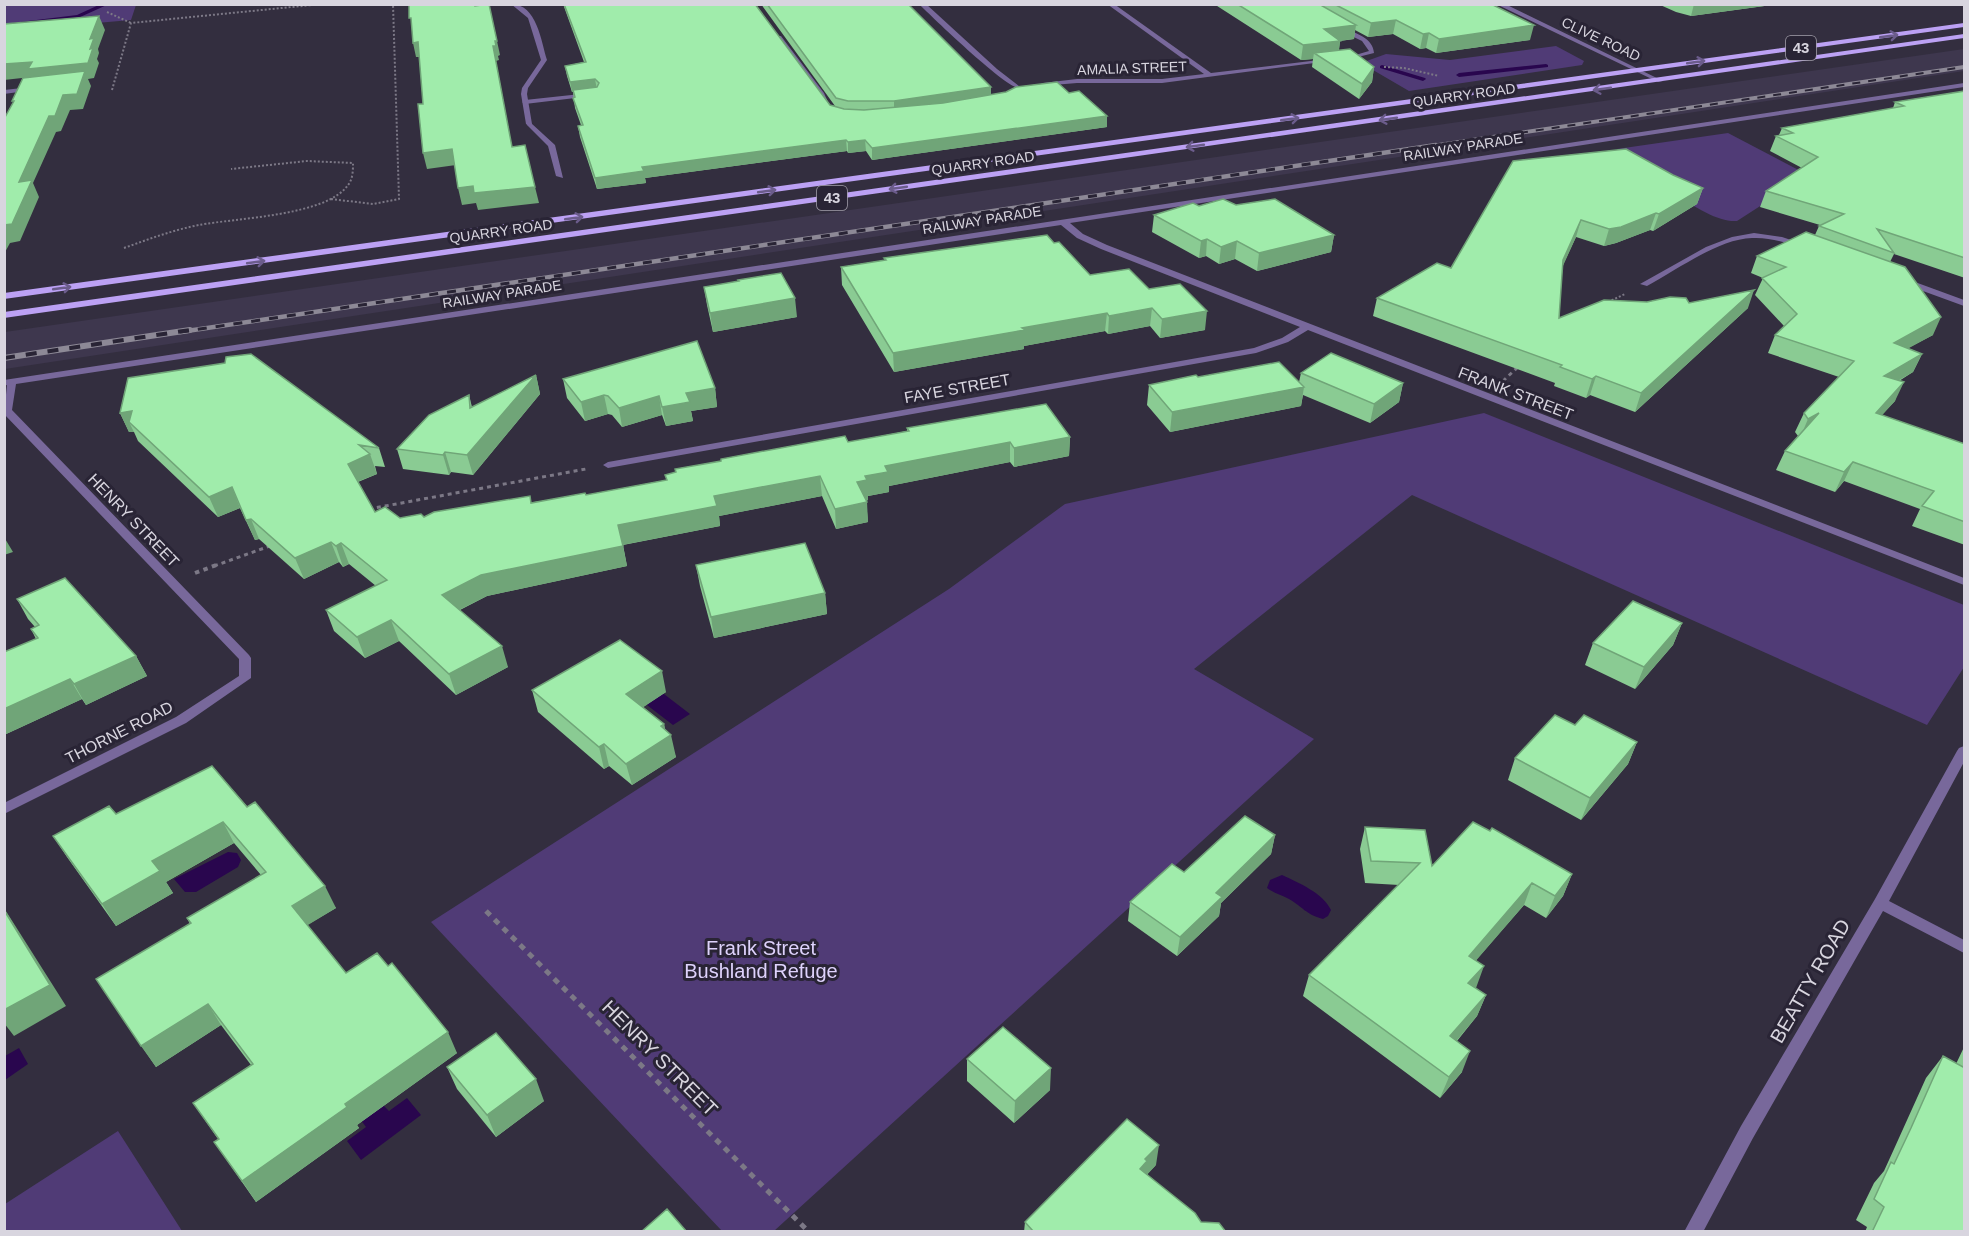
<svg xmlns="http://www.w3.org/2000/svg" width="1969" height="1236" font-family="Arial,sans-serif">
	<rect width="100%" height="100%" fill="#332e3f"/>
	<path fill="#3e374e" d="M1964,49V71L5,369V332Z"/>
	<path fill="#503b76" d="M4,5H136L131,20L5,31Z
		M1556,46L1584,61L1582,65L1409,91L1361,63L1386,54L1450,60Z
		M1728,133L1808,175L1737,221C1705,224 1644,169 1617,149Z
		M1484,413L1964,605V667L1927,725L1412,495L1194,669L1314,739L774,1231H722L431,922L949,589L1065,504Z
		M118,1131L182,1231H5V1204Z"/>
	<path fill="#29064e" d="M660,691L690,714L673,725L643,702Z
		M228,852L237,853L241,860L238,867L196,892H185L174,879Z
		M1282,875C1299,883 1323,893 1331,910L1328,916L1323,919C1305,914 1303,907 1289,899C1282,895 1275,894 1267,888L1270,880Z
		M19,1048L28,1064L5,1080V1056Z
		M407,1098L421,1115L361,1160L347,1141L366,1127L360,1119L382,1104L389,1111Z"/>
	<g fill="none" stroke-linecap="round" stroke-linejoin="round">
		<path fill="#29064e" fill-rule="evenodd" d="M101,4H109L78,18L4,27V24L77,15Z
			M1546,64L1548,65V67L1459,77L1456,75L1459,73Z
			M1382,65L1425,78L1426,79L1423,81L1380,68V66Z"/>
		<path stroke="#7c7886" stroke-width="2" stroke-dasharray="2 2" stroke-linecap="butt" d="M107,12L131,23
			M1384,67L1404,68L1439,76
			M112,90L131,23L322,4
			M331,199L373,204L399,199L393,4
			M124,248C149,239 173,230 199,225C235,218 327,216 348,185C353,179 353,170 353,163L307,161L231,169
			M1608,302L1625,294"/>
		<path stroke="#7c7886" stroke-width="3" stroke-dasharray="4 4" stroke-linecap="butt" d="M1503,381L1520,365
			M369,509L586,469
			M214,566L270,546"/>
		<path stroke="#7c7886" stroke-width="4" stroke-dasharray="4.5 4.5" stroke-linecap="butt" d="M195,573L219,564"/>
		<path stroke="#7c7886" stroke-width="5" stroke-dasharray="6 6" stroke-linecap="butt" d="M486,911L809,1232"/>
		<path fill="#78689b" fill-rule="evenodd" d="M590,93L592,94V96L525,104L522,102L525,100Z
			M527,123H531L555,145L563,178L556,176L548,146L527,125Z"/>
		<path fill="#78689b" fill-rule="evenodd" d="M511,4C537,4 541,41 547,60L528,88L527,94L532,124L529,126L526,124L521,94L522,88L541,60L528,18Z
			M919,4H926L997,69L1019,86V88C1006,88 933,18 919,4Z
			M1107,4H1114L1211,73L1327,59L1330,61L1162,83H1077L1041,86L1040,85L1043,83L1077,79H1162L1204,74Z
			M1496,4H1505L1663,81L1658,82Z
			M1339,28H1343C1356,33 1373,38 1374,53L1342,61V59L1369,51L1362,41L1339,30Z
			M777,36H781L824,93L831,109H827L818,93Z
			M1964,83V87L1070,223L1083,234L1107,245L1964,578V585L1308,330L1288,342L1256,353L608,468L603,465L608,462L1254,348L1282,338L1300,327L1101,249L1077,238L1061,225L16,384L12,410L249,655L251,658V678L186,723L4,814V803L176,717L239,676V659L4,414L7,385L4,386V380Z
			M31,87L33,88V90L4,94V90Z
			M1754,233L1782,237L1806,245L1802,247C1785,243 1770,237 1752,238C1718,239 1677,270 1647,286L1640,284L1706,247L1732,237Z
			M1904,278L1964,300V306L1901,283V279Z
			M1964,746V762L1889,901L1964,940V953L1883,911L1753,1138L1703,1232H1684L1741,1126L1875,899L1957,751L1959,748Z"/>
		<path fill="#bca1f4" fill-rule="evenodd" d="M1964,23V27L4,299V293Z
			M1964,34V38L4,318V312Z"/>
		<g stroke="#8d8996" stroke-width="4">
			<path id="rail-far2" d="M1425,147L1964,67"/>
		</g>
		<g stroke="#8d8996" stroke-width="4.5">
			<path id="rail-far1" d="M180,332L1436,145"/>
		</g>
		<g stroke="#8d8996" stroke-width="6">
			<path id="rail" d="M4,358L190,330"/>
		</g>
		<use href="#rail-far2" stroke="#292435" stroke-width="2" stroke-dasharray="8" stroke-linecap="butt"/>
		<use href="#rail-far1" stroke="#292435" stroke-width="3" stroke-dasharray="9" stroke-linecap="butt"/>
		<use href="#rail" stroke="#292435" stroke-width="4" stroke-dasharray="11" stroke-linecap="butt"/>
	</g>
	<path fill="#8acb93" d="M563,4H755L830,105L835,106L761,4H908L991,87V94L1107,127L872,160L866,151L848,153L847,151L645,178L646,183L597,189L580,137L578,126L581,125L575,108L573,92H572L567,76L565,66L584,62Z
		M1214,4H1491L1530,40L1436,53L1426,48L1420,49L1393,34L1368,37L1355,30L1354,39L1340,41L1339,50L1374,67L1372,82L1359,99L1312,67L1313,59L1301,60Z
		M1658,4H1779L1691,16L1676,12Z
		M1965,91V278L1894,254L1890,262L1933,335L1908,348L1922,354L1913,372L1899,381L1895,401L1881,415L1965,444V545L1912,526L1920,509L1844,481L1835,492L1776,470L1785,451L1798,436L1795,432L1804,413L1839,377L1768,353L1775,335L1784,326L1755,295L1763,278L1751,273L1757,256L1815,235L1819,226L1820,225L1760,207L1766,191L1802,168L1770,151L1776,136L1779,135L1782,128L1893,108L1895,102Z
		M1673,175L1703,188L1697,204L1653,231L1650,230L1616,243L1604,246L1576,237L1562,267L1559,318L1647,302L1689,303L1748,308L1635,412L1590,395L1586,398L1554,386L1555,383L1373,316L1377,298L1451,268Z
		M1236,205L1334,235L1331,252L1257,271L1235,259L1219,264L1206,256L1199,258L1152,232L1154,215L1199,206Z
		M1054,243L1090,275L1149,289L1205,330L1160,338L1150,326L1108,334L1105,331L1024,346V349L894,372L842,285L841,267L885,260L884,258Z
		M738,280L797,317L713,332L707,305L704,287L738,282Z
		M1301,373L1403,383L1399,402L1370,423L1303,395L1301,406L1170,432L1147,405L1149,385L1198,377L1299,382Z
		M536,375L540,394L473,475L451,472L449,475L403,469L397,449L469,395L472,407Z
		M563,379L715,388L717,407L691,411L693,421L666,426L662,415L622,427L612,415L608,414L585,421L567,398Z
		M120,413L379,448L385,467L375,466L377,474L358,482L375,512L400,518L424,517L586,495L666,480L675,473V469L848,442L907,431V428L1070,437L1069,456L1014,467L1010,462L889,486V492L868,496V500L866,501L868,522L836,529L822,496L719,516L720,526L623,545L627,566L487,596L460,610L508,667L456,695L399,641L365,658L334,631L326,610L376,586L349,564L343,567L339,562L304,579L259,539L255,540L240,508L218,517L138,441L134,432H129Z
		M696,565L825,593L827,614L714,638L700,586Z
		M17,599L136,656L147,676L86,705L82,699L4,735V652L36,639L31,629L35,627L28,619Z
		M1682,623L1673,645L1635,689L1585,665L1593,643Z
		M532,690L666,692L643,707L664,724L665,730L676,757L632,785L609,766L604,769L538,712Z
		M1575,725L1637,742L1628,764L1581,820L1508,780L1515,758Z
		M212,766L336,908L307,925L346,973L457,1053L357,1125L359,1128L256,1202L214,1142L218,1139L193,1103L251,1065L221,1025L156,1067L96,979L190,924L187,918L261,875L234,843L166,882L173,893L116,926L67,857L53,836L116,814Z
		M1365,827L1432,866L1572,874L1563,896L1546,918L1524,905L1476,960V988L1486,995L1477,1016L1457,1041L1462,1072L1440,1098L1303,996L1309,975L1399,885L1365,883L1360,849Z
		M1275,835L1271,854L1221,903L1219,916L1177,956L1128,921L1130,902L1184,872Z
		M1965,1045V1232H1865L1867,1227L1856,1220L1874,1183L1884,1171L1894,1149L1926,1078L1943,1056L1956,1064Z
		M967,1059L1050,1090L1014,1123L967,1081Z
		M447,1067L544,1101L496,1137L457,1089Z
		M1156,1165L1147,1174L1201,1222L1226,1232H1024L1025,1222Z"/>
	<path fill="#70a578" d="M1694,4H1779L1691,16Z
		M99,16L105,30L98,49L99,53L97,59L99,63L94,78L88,79L91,86L83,109L70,110L61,131L56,132L33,183L39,197L20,241L10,243L4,254V225L19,182L31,77L4,80V64L90,49V39Z
		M1396,20L1393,34L1368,37L1371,23Z
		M1356,25L1354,39L1322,43L1324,29Z
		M1534,25L1530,40L1436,53L1439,39Z
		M1429,33L1426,48L1420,49L1423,34Z
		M495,41H497L500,55L498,56L499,60L496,61L515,163L493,46Z
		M1340,41L1338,56L1314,53L1313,59L1301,60L1303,45Z
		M418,42L421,57H416L413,43Z
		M1374,67L1372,82L1359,99L1362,84Z
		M595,79L597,90L572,92L570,82Z
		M991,87V97L894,111V101Z
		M1107,116V127L872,160V148Z
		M846,140L847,151L645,178L646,183L597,189L595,178L642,167Z
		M865,140L866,151L848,153V142Z
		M452,149L456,165L427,169L423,153Z
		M473,186L535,187L539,203L478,210L476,203L462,205L458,188Z
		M1703,188L1697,204L1653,231L1659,214Z
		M1656,213L1650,230L1616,243L1604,246L1609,229Z
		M1581,220L1576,237L1558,277L1563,260Z
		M1334,235L1331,252L1257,271L1259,253Z
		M1207,239L1206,256L1199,258L1201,241Z
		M1237,241L1235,259L1219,264L1221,247Z
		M1754,290L1748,308L1635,412L1641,393Z
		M795,298L797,317L713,332L710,313Z
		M1152,308L1150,326L1108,334L1109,316Z
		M1207,311L1205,330L1160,338L1162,319Z
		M1107,313L1105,331L1024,346V349L894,372L893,353L1022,328Z
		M1941,317L1933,335L1885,361L1894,343Z
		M1922,354L1913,372L1875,394L1884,376Z
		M536,375L540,394L473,475L467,455Z
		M1596,376L1590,395L1586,398L1592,379Z
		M1904,382L1895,401L1867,432L1876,413Z
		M1403,383L1399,402L1370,423L1374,404Z
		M1304,387L1301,406L1170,432L1172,412Z
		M715,388L717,407L691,411L693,421L666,426L662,407L686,393Z
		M604,395L608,414L585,421L581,402Z
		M659,396L662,415L622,427L619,408Z
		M132,411L129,422L134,432H129L120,413Z
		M1819,413L1800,438L1808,419Z
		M1070,437L1069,456L1014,467V448Z
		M1010,442V462L889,486V492L868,496V500L859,502L857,482L865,476L885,466Z
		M445,452L451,472L449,475L443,455Z
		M370,454L377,474L354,483L348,464Z
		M1853,462L1844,481L1835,492L1844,472Z
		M820,476L822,496L719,516L720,526L622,545L618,525L714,496Z
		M232,487L240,508L218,517L209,497Z
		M867,502L868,522L836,529L835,509Z
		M251,519L259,539L255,540L246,520Z
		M4,537L13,552L4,555Z
		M331,542L339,562L304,579L295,558Z
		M341,543L349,564L343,567L336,546Z
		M623,546L627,566L487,596L449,615L442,595L481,575Z
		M825,593L827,614L714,638L711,617Z
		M391,620L399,641L365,658L357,637Z
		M1682,623L1673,645L1635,689L1644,667Z
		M502,646L508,667L456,695L449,674Z
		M136,656L147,676L86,705L74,684Z
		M662,671L666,692L630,716L626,694Z
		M70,679L82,699L4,735V709Z
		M664,724L667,738L671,735L676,757L632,785L626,764L661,726Z
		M1637,742L1628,764L1581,820L1590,798Z
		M604,744L609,766L604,769L599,747Z
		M223,822L234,843L166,882L173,893L116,926L102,904L152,861Z
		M1275,835L1271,854L1221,903L1219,916L1177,956L1180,937L1216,893Z
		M1572,874L1563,896L1546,918L1555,896Z
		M1532,883L1524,905L1461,978L1469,956Z
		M325,886L336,908L303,928L292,906Z
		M4,908L66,1006L14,1036L4,1023Z
		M1484,966L1476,988L1468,983Z
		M1486,995L1477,1016L1442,1058L1450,1036Z
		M208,1004L221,1025L156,1067L141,1046Z
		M448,1032L457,1053L357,1125L359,1128L256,1202L242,1181L345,1104Z
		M1470,1051L1462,1072L1440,1098L1449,1077Z
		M1051,1068L1050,1090L1014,1123L1015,1101Z
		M536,1079L544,1101L496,1137L487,1115Z
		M1159,1145L1156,1165L1145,1177L1140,1169L1145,1159Z"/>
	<path fill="#a0ecab" stroke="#70a578" stroke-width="1.5" d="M409,4H475V6L489,4L497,41H495L496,46H493L512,147L525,145L535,187L474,193L473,186L458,188L452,149L423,153L418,104H423L418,42L413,43L411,18H409Z
		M564,4H755L830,105L844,109L864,110L943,103L1006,92L1016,87L1057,82L1069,93L1079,91L1107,116L872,148L865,140L848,142L846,140L642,167L644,171L595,178L578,126L583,125L573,98L575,97L573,90L597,87L599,83L595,79L570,82L565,66L586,62Z
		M767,4H908L991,87L894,101H848L836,98Z
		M1237,4H1319L1356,25L1324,29L1340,41L1303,45Z
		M1334,4H1491L1534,25L1439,39L1429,33L1423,34L1396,20L1371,23Z
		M99,16L90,39L94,38L90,49L93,48L88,63L28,69L32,62L4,64V24Z
		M1350,49L1374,67L1362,84L1314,53Z
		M85,71L77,94L63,95L55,116H49L19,182L32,180L12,224L4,225V119L14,101H12L23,78Z
		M1965,91V258L1877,229L1894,253L1819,226L1844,214L1766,191L1818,157L1776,136L1793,133L1782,128L1904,106L1895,102Z
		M1626,149L1673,175L1703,188L1659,214L1656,213L1621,227L1609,229L1581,220L1563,260L1559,318L1604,300L1647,302L1670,297L1686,298L1689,303L1754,290L1641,393L1596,376L1592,379L1560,367L1562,365L1377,298L1437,263L1451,268L1513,161Z
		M1223,199L1236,205L1275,199L1334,235L1259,253L1237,241L1221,247L1207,239L1201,241L1154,215L1193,203L1199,206Z
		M1806,232L1905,267L1941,317L1894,343L1922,354L1884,376L1904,382L1876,413L1965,444V522L1922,506L1934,491L1853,462L1844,472L1785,451L1819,413L1808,419L1804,413L1854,361L1775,335L1797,314L1762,278L1786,267L1757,256Z
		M1047,235L1054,243L1059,242L1090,275L1129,269L1149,289L1180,284L1207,311L1162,319L1152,308L1109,316L1107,313L1022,328L1025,330L893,353L841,267L886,260L884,258Z
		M781,273L795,298L710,313L704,287L739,281L738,280Z
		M697,341L715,388L686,393L690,402L662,407L659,396L619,408L608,396L604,395L581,402L563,379Z
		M1331,353L1403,383L1374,404L1301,373Z
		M251,354L379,448L359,445L370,454L348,464L375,512L385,507L400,518L421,514L424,517L434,512L530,496L531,503L585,493L586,495L667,480L665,475L676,472L675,469L721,461V459L845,436L848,442L909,431L907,428L1046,404L1070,437L1014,448L1010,442L885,466L888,472L865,476L867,480L857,482L867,502L835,509L820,476L714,496L717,506L618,525L623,546L481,575L442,595L502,646L449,674L391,620L357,637L326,610L387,580L341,543L336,546L331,542L295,558L251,519L246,520L232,487L209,497L129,422L132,411L120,413L128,378L225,363L226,357Z
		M1279,362L1304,387L1172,412L1149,385L1196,375L1198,377Z
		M536,375L467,455L445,452L443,455L397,449L429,415L469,395L470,408Z
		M805,543L825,593L711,617L696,565Z
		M65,578L136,656L74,684L70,679L4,709V652L38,638L31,629L39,625L17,599Z
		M1633,601L1682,623L1644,667L1593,643Z
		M620,640L662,671L626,694L664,724L661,726L671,735L626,764L604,744L599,747L532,690Z
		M1555,715L1575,725L1584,715L1637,742L1590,798L1515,758Z
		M212,766L247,807L255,802L325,886L292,906L346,973L377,953L388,966L392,963L448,1032L345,1104L347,1107L242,1181L214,1142L219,1139L193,1103L253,1064L208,1004L141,1046L96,979L191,923L187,918L266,872L223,822L152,861L160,871L102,904L53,836L109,806L116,814Z
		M1245,816L1275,835L1216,893L1222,897L1180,937L1130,902L1172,864L1184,872Z
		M1473,822L1490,831L1492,828L1572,874L1555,896L1532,883L1469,956L1484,966L1468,983L1486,995L1450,1036L1470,1051L1449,1077L1309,975L1420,863L1371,861L1365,827L1425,830L1432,866Z
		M4,910L50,985L4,1010Z
		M1003,1027L1051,1068L1015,1101L967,1059Z
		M496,1033L536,1079L487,1115L447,1067Z
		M1943,1056L1963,1067L1965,1064V1232H1872L1884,1207L1874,1199L1891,1162L1894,1164L1911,1128Z
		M1127,1119L1159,1145L1145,1159L1147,1161L1140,1169L1195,1213L1201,1222L1219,1223L1226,1232H1032L1033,1231L1025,1222Z
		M667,1209L687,1232H641Z"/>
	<defs><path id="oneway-shaft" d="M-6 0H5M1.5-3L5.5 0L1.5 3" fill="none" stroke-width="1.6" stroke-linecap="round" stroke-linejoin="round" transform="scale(1.5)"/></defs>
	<g stroke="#6b5c8b">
		<use href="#oneway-shaft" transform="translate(1889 36) rotate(-8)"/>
		<use href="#oneway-shaft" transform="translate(1696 62) rotate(-8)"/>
		<use href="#oneway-shaft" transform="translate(1602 89) rotate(172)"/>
		<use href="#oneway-shaft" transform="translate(1290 119) rotate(-8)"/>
		<use href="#oneway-shaft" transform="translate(1388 119) rotate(172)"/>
		<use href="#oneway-shaft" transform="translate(1195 146) rotate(172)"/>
		<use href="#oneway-shaft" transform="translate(898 188) rotate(172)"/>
		<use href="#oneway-shaft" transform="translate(767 191) rotate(-8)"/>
		<use href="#oneway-shaft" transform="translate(574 218) rotate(-8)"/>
		<use href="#oneway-shaft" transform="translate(256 262) rotate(-8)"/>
		<use href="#oneway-shaft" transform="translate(62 288) rotate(-8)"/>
	</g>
	<g text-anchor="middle" stroke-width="6" stroke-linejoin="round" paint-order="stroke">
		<g font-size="14" fill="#d8d5df" stroke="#292435">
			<text transform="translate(1601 39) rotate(25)" y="5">CLIVE ROAD</text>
			<text transform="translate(1132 68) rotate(-2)" y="5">AMALIA STREET</text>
			<text transform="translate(1464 95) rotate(-8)" y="5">QUARRY ROAD</text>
			<text transform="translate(1463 147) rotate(-9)" y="5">RAILWAY PARADE</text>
			<text transform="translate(983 163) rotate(-8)" y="5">QUARRY ROAD</text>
			<text transform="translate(982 220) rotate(-9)" y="5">RAILWAY PARADE</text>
			<text transform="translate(501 231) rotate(-8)" y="5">QUARRY ROAD</text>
			<text transform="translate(502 294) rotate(-9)" y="5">RAILWAY PARADE</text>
		</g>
		<g fill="#292435" stroke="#a4a0ac" stroke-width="1.5">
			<rect x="1786" y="36" width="30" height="24" rx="4.5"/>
			<rect x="817" y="186" width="30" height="24" rx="4.5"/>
		</g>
		<g font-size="15" font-weight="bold" fill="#d8d5df">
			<text x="1801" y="53">43</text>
			<text x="832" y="203">43</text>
		</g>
		<g font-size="16" fill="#d8d5df" stroke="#292435">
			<text transform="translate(957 388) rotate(-10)" y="6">FAYE STREET</text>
			<text transform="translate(1516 393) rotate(21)" y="6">FRANK STREET</text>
			<text transform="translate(134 520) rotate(46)" y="6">HENRY STREET</text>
			<text transform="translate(119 732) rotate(-27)" y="6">THORNE ROAD</text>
		</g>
		<g font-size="20" fill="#ded2fc" stroke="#292435">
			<text x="761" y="955">Frank Street<tspan x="761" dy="23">Bushland Refuge</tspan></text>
		</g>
		<g font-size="20" fill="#d8d5df" stroke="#292435">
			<text transform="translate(1810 981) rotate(-60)" y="7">BEATTY ROAD</text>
			<text transform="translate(660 1058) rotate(45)" y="7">HENRY STREET</text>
		</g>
	</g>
	<rect width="1969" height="1236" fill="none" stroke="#d8d5df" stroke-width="12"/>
</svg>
